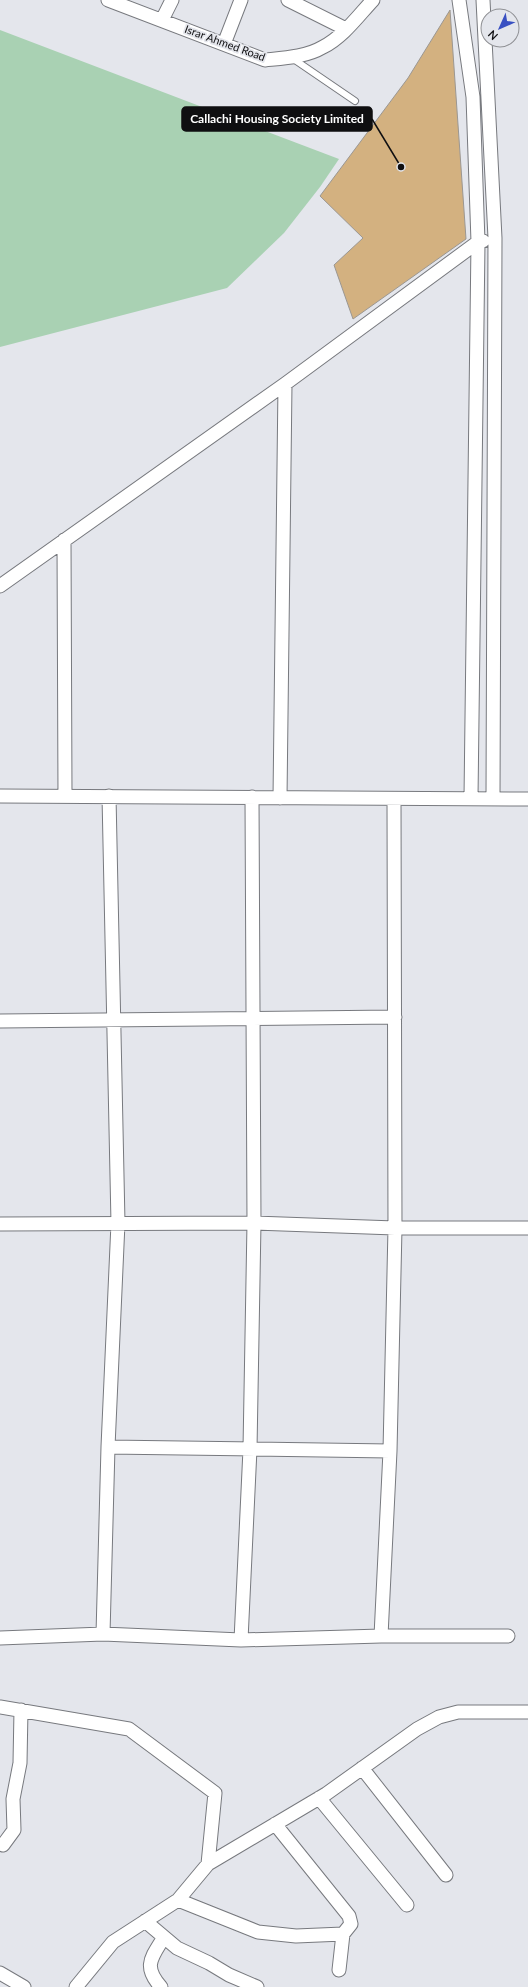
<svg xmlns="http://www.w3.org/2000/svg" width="528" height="1987" font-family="Lato,sans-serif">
	<rect width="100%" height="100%" fill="#e4e6ec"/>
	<path fill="#a9d1b3" d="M0,30L339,159L320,187L284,233L227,288L0,347Z"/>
	<path fill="#d3b180" stroke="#9b9792" d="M450,10L466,239L353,319L334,265L363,238L320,196L408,78Z"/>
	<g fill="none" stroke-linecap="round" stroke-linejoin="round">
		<g stroke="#77797e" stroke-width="8">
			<path id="service" d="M292,58L355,101"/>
		</g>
		<g stroke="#77797e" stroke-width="15">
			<path id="minor" d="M108,0L265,60C285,58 306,57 323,47C343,37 358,16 373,0
				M288,0L346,29
				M459,0L473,97L478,242L471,798
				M483,0L495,238L493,798
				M162,20L172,0
				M224,44L241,0
				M64,540L65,796
				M0,586L285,384L478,242L483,241
				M0,796L528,799
				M280,798L285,384
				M0,1021L395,1017
				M0,1224L254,1223L395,1228H528
				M108,1447L390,1451
				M103,1634L108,1447L118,1223L109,796
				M381,1636L390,1451L395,1228L394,799
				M0,1638L103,1634L241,1640L381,1636H508
				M241,1640L250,1449L254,1223L252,797
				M0,1707L129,1729L215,1793L208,1864
				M362,1768L446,1875
				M319,1798L407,1905
				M3,1845L14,1830L13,1799L20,1763L21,1710
				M178,1900L258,1932L296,1936L343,1934L351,1924L349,1916L275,1824
				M145,1921L177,1948L209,1963L229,1975L257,1987
				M339,1970L343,1934
				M0,1973L24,1987
				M76,1987L113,1942L178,1900L208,1864L326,1794L417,1729L439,1717L458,1712H528
				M161,1987C142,1966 152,1957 164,1937"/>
		</g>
		<use href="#service" stroke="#fff" stroke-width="6"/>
		<use href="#minor" stroke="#fff" stroke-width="13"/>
	</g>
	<g text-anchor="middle" stroke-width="3.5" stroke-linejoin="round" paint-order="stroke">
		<g font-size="11" fill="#0f0f11" stroke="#e4e6ec">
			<text transform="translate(225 43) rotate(20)" y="4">Israr Ahmed Road</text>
		</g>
	</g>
	<path fill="none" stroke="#0f0f11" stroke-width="1.5" d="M401 167L372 119"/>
	<circle fill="#0f0f11" stroke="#e4e6ec" stroke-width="1.5" cx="401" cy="167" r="4"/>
	<rect fill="#0f0f11" stroke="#0f0f11" stroke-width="1.5" x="182" y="107" width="190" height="24" rx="4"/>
	<g font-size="12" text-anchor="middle" font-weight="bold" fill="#fff">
		<text x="277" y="123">Callachi Housing Society Limited</text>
	</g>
	<g transform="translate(500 28) rotate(225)"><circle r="19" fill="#e4e6ec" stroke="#8f9094"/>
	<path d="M0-3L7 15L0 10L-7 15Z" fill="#3950c2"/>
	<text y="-6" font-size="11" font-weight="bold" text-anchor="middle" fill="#0f0f11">N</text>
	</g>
</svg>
